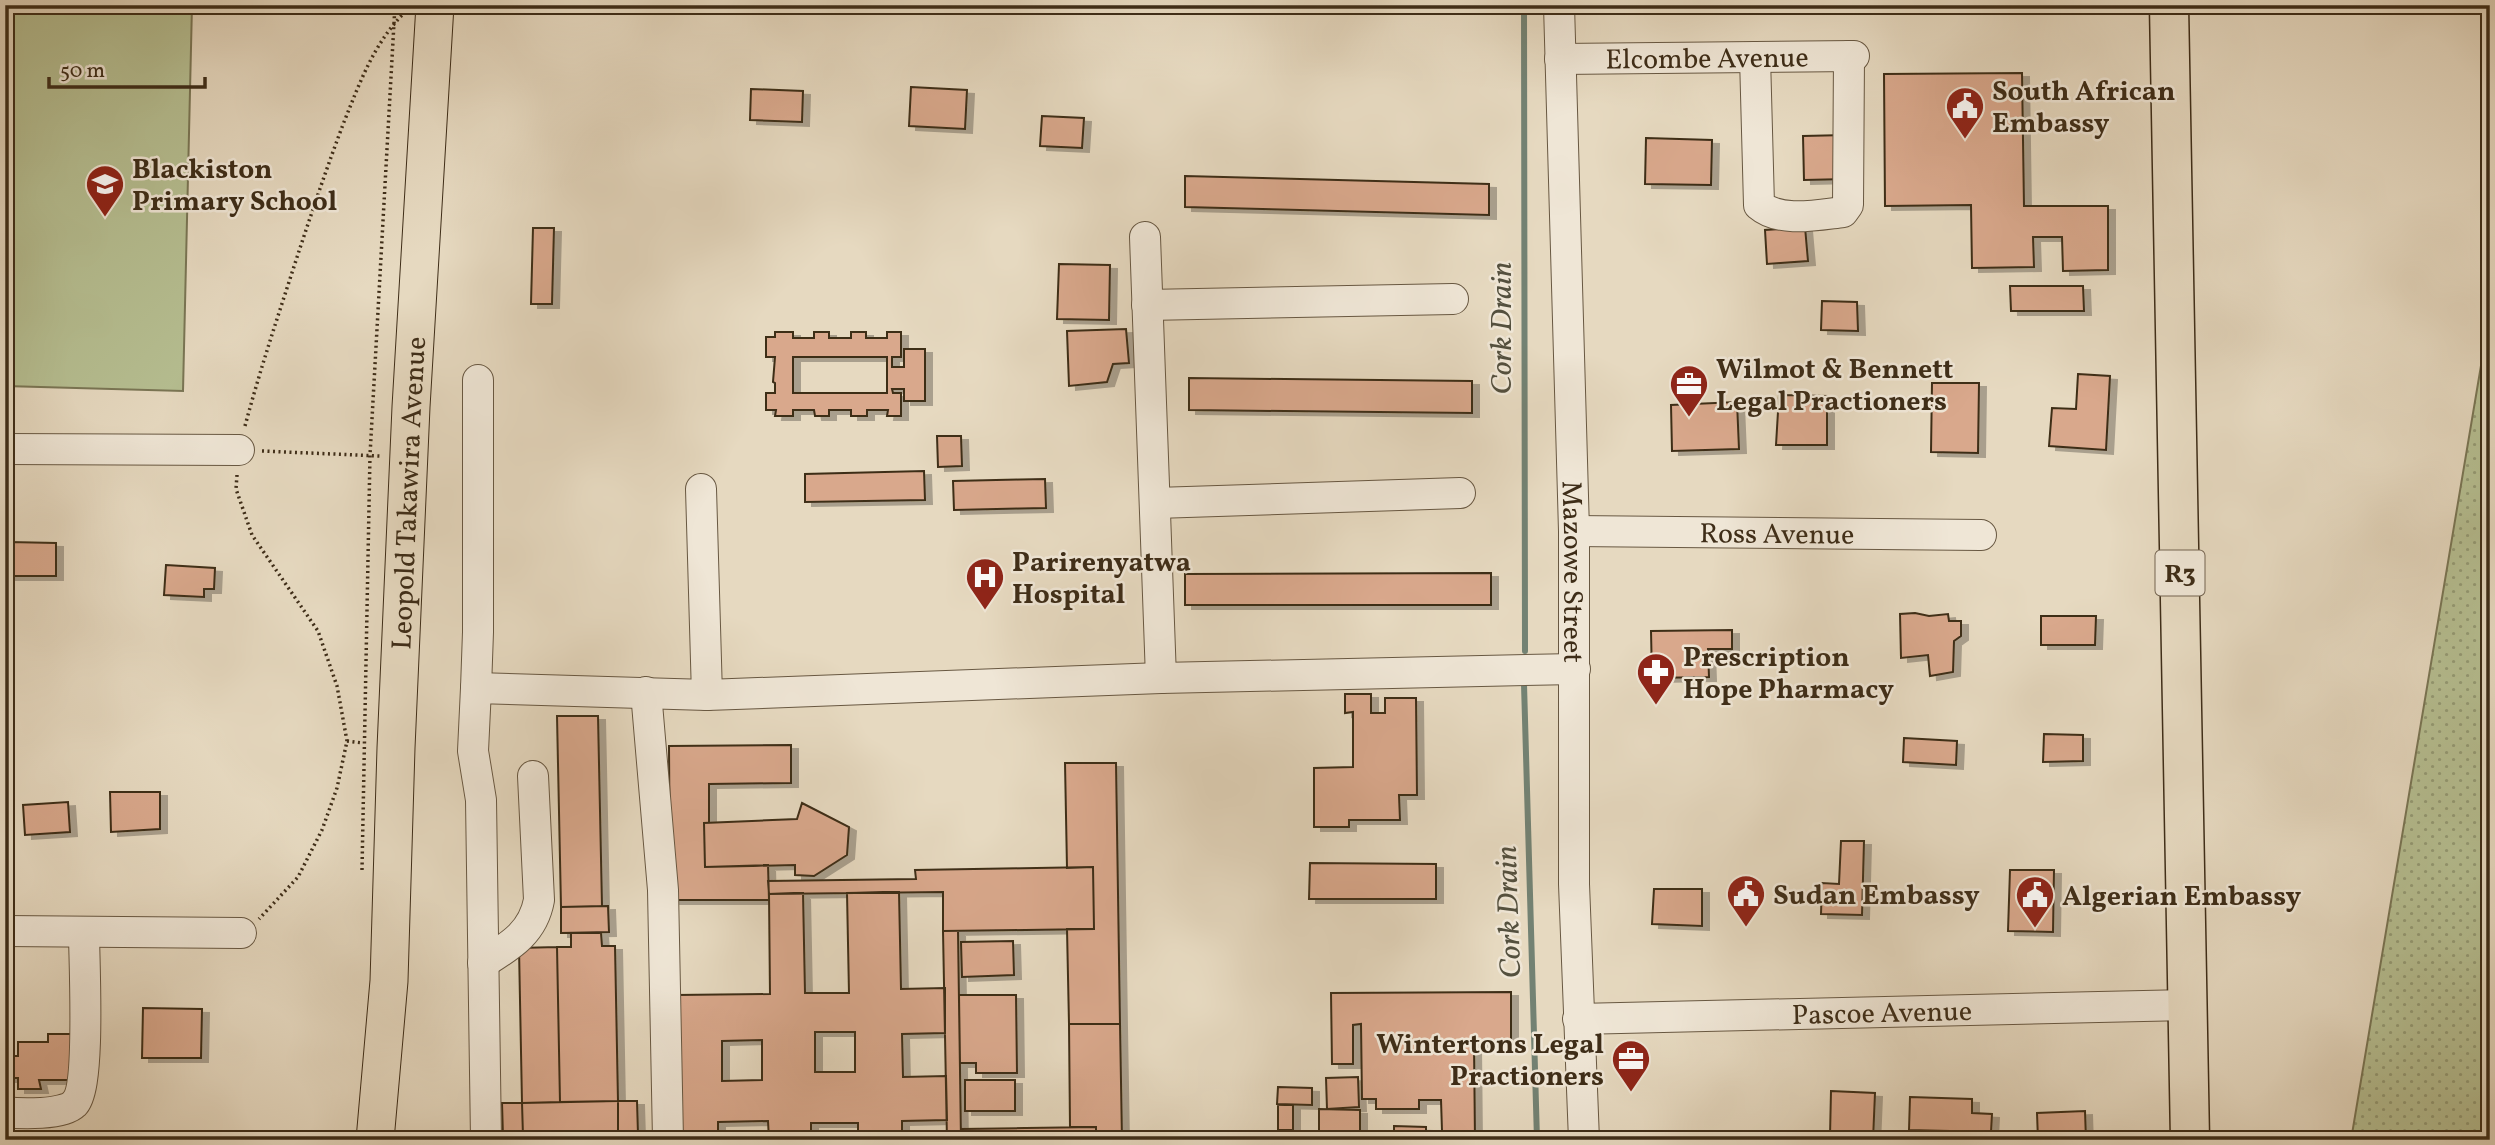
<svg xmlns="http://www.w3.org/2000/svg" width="2495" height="1145" font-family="Vollkorn,serif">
	<defs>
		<pattern id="grass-dots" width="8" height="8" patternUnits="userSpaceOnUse" patternTransform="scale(1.75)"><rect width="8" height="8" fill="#b6bf92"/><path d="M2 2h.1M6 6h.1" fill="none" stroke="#959c76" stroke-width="1.8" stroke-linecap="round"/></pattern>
		<filter id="shadow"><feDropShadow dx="7" dy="4" stdDeviation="0" flood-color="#0004"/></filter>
	</defs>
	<rect width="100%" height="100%" fill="#e6d9c0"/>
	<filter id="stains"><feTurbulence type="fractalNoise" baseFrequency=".00286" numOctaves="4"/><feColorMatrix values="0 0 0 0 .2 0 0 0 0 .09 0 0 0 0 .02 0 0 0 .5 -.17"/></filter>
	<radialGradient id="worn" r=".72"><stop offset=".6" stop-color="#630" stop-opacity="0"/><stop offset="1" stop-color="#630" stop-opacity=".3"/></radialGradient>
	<path fill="url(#grass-dots)" stroke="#7a7655" stroke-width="2" d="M2490,312V1140H2351Z"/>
	<path fill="#b6bf92" stroke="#7a7655" stroke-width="2" d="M5,5H192L183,391L5,386Z"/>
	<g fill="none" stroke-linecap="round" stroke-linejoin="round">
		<path stroke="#738273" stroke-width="6" d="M1524,5L1525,651
			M1524,684L1537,1140"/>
	</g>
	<path fill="#d9a88c" stroke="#3e2d18" stroke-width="2" fill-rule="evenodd" filter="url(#shadow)" d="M2022,73L2024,206H2108V270L2063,271L2062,237H2033L2034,267L1972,268L1971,205L1885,206L1884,74Z
		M911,87L967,90L965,129L909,126Z
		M751,89L803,91L802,122L750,120Z
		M1042,116L1084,118L1082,148L1040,146Z
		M1846,135L1847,179L1804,180L1803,136Z
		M1646,138L1712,140L1711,185L1645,184Z
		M1185,176L1489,184V215L1185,207Z
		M1805,227L1808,261L1767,264L1765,230Z
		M533,228H554L552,304H531Z
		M1059,264L1110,265L1109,320L1057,319Z
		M2010,286H2083L2084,311H2011Z
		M1822,301L1857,302L1858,331L1821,330Z
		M1126,329L1129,363L1113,364L1107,382L1069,386L1067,331Z
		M775,332H793V338H814V332H829V338H851V332H866V338H887V332H901V357H892V367H904V349H925V401H904V389H892L893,393H901V416H887L888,410H867V416H851V410H829V416H815L814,410H793V416H775L776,410H766V393H775V383L773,382L775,357H766V337H775ZM793,357H887V393H793Z
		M2078,374L2110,376L2106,450L2049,446L2052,408L2076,409Z
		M1189,378L1472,381V413L1189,410Z
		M1932,383H1979L1978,453L1931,452Z
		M1779,395L1827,396V445H1776Z
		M1737,402L1739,449L1672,451L1671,405Z
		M937,436H961L962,466L938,467Z
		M924,471L925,500L805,502V474Z
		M1045,479L1046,508L954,510L953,481Z
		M9,542L56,543V576H8Z
		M166,565L215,568L214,589H204V597L164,595Z
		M1491,573V605H1185V574Z
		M1915,613L1929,616L1948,614L1949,621H1961V636L1954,641L1953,672L1930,676L1928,655L1901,658L1900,614Z
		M2041,616H2096L2095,645H2041Z
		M1732,630V649H1708L1709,677L1652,678L1651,631Z
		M1345,694H1371V713H1385V698H1416L1417,795H1399L1400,820H1349V827H1314V768L1353,767V712L1345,713Z
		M557,716H598L602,906L561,907Z
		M2044,734L2083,735V761L2043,762Z
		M1904,738L1957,741L1956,765L1903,762Z
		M791,745V783L709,784V823H704L705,867L768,865L769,900H670L669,746Z
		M1065,763H1116L1120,1024H1069L1067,929H1094L1093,867L1067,868Z
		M110,792H160V829L111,832Z
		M68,802L70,832L25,835L23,805Z
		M802,803L849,827L847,855L814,876L795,875V865L705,867L704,823L797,819Z
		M1841,841H1864L1862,915L1821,914L1822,883L1839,884Z
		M1310,863L1436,864V899H1309Z
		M1093,867L1094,929L943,931V892L769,894L768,881L916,879L915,870Z
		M2010,870H2054L2053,932L2008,931Z
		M1654,889H1702V926L1652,924Z
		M899,892L901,989L945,988V1033L902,1034L903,1077L946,1076L947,1120L902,1121V1140H858V1123H811V1140H769L768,1121L718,1122V1140H678L676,995L770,994L769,894L803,893L805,993H849L847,893ZM815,1032H855V1072H815ZM762,1040V1080L722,1081V1041Z
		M608,906L609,932L561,933V907Z
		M943,931H958L961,1140H947Z
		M571,933H601L602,946H615L618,1101L560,1102L557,947H571Z
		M1013,941L1014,975L962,977L961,942Z
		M557,947L560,1102L522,1103L519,948Z
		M1511,992V1043H1474L1475,1140H1428V1131H1442L1441,1100H1419V1109H1376V1099H1362L1361,1024L1353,1025V1064H1332L1331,993Z
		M959,995H1016L1017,1073H976V1063H960Z
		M143,1008L202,1009L201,1058H142Z
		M1069,1024H1120L1122,1140H1096V1127H1070Z
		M48,1034H74L75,1080H39L41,1089H18V1078H5V1056H18V1042H48Z
		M1358,1077L1359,1107L1327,1109L1326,1078Z
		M965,1080H1015V1111H965Z
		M1278,1087L1312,1088V1105L1277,1104Z
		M1831,1091L1875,1093L1873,1140H1852V1136H1830Z
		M1910,1097L1972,1099V1113L1992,1114L1991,1132L1909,1130Z
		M618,1101H637L638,1134L618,1135Z
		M618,1101V1135L523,1136L522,1103Z
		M502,1103H522L523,1136L503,1137Z
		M1278,1105H1293V1130H1278Z
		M1319,1109L1360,1110V1132H1319Z
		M2085,1111L2086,1140H2038L2037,1113Z
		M1394,1126L1426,1127V1140H1394Z
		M1096,1127V1140H961V1129Z
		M1320,1133H1360V1140H1320Z
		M638,1134V1140H580V1135Z
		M1278,1134H1294V1140H1278Z
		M580,1135V1140H553V1136Z
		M553,1136V1140H503V1137Z"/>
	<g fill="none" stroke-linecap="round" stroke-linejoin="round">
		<g stroke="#685842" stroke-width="32">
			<g id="minor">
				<path id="s1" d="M1559,5L1574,531V884L1584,1140"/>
				<path d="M1755,57L1759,205C1780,223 1817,215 1843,212L1848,205L1849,56"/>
				<path id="s2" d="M1560,59L1854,56"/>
				<path d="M1145,237L1161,678"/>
				<path d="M1147,305L1453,299"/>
				<path d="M5,449L239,450"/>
				<path d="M701,489L707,695"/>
				<path d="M1156,503L1460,493"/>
				<path id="s3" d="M1574,531L1981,535"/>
				<path d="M476,688L478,632V380"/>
				<path d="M646,692L663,890L668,1140"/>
				<path d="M5,931L241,933"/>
				<path d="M483,963C510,946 533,933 539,900L533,776"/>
				<path id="s4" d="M1578,1019L2188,1005"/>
				<path d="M5,1112C21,1114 63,1115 74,1104C91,1088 84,961 84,932"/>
				<path d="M486,1140L481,800L473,751L476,688L707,695L1161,678L1575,669"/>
			</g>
		</g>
		<g stroke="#3e2d18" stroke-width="39">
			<g id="major">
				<path id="s5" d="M375,1140L389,981L396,748L411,407L435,5"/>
			</g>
		</g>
		<g stroke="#3e2d18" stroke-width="41">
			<path id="highway" d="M2169,5L2190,1140"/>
		</g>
		<path stroke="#3e2d18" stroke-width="3.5" stroke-dasharray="2 3.5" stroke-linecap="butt" d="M245,426C261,366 281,307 300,248C314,206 328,164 344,122C360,82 374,43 405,12
			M262,451L380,456
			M237,475L236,489L252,535L318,631L337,686L347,741L337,788L322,830L298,877L259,919
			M347,741L363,743
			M362,870L370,455L395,5"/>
		<use href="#minor" stroke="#efe6d6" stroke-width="30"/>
		<use href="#major" stroke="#e6d9c0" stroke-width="37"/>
		<use href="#highway" stroke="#e6d9c0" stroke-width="38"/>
	</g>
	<defs>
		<g id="civic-pin" transform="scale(2.0125)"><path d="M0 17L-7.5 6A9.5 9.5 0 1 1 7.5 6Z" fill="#8f2418" stroke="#efe6d6"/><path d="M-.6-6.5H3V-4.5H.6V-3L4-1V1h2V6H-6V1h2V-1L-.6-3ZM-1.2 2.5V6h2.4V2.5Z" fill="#fff"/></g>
		<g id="school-pin" transform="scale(2.0125)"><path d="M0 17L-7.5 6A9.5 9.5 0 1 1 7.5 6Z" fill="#8f2418" stroke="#efe6d6"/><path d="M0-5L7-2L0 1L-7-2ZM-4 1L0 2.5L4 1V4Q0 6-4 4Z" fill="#fff"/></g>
		<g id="office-pin" transform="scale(2.0125)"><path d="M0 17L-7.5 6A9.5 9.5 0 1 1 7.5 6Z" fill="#8f2418" stroke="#efe6d6"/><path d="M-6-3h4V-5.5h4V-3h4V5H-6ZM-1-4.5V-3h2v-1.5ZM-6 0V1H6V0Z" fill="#fff"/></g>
		<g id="hospital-pin" transform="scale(2.0125)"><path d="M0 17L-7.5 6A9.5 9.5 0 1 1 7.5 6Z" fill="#8f2418" stroke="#efe6d6"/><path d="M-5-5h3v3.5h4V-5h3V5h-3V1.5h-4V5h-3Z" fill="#fff"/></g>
		<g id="pharmacy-pin" transform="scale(2.0125)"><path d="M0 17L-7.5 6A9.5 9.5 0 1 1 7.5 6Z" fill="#8f2418" stroke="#efe6d6"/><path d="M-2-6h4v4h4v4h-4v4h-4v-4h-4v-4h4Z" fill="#fff"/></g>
	</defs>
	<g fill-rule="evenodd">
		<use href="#civic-pin" x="1965" y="106"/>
		<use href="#school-pin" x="105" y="184"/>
		<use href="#office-pin" x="1689" y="384"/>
		<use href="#hospital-pin" x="985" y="577"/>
		<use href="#pharmacy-pin" x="1656" y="672"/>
		<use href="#civic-pin" x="1746" y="894"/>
		<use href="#civic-pin" x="2035" y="895"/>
		<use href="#office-pin" x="1631" y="1059"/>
	</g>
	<g text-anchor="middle" stroke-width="5" stroke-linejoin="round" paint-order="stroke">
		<rect fill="#efe6d6" stroke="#736451" stroke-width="2" x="2155.5" y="550.5" width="49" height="45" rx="5"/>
		<g font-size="26" font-weight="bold" fill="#3e2d18">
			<text x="2180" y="582">R3</text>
		</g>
		<g font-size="28" fill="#3e2d18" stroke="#efe6d6">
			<text dy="10" stroke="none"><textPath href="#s2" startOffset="147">Elcombe Avenue</textPath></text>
			<text dy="10" stroke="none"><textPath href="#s5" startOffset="648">Leopold Takawira Avenue</textPath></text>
			<text dy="10" stroke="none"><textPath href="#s3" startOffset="203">Ross Avenue</textPath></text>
			<text dy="10" stroke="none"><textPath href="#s1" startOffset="567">Mazowe Street</textPath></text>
			<text dy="10" stroke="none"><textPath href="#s4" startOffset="304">Pascoe Avenue</textPath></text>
		</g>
		<g font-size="28" font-weight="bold" fill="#3e2d18" stroke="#efe6d6" text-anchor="start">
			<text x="1992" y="100">South African<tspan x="1992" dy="32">Embassy</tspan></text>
			<text x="132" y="178">Blackiston<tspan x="132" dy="32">Primary School</tspan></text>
			<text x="1716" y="378">Wilmot &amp; Bennett<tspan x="1716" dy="32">Legal Practioners</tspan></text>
			<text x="1012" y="571">Parirenyatwa<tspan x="1012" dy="32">Hospital</tspan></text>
			<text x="1683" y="666">Prescription<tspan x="1683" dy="32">Hope Pharmacy</tspan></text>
			<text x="1773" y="904">Sudan Embassy</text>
			<text x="2062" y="905">Algerian Embassy</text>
			<text x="1604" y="1053" text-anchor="end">Wintertons Legal<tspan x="1604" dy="32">Practioners</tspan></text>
		</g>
		<g font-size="30" font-style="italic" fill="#54503e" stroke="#efe6d6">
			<text transform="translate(1501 328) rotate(-90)" y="10">Cork Drain</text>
			<text transform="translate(1508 912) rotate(-92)" y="10">Cork Drain</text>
		</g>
	</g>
	<rect width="2495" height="1145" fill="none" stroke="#e6d9c0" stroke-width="28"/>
	<rect x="7" y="7" width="2481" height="1131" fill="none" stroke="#3e2d18" stroke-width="3.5"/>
	<rect x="14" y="14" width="2467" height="1117" fill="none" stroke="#3e2d18" stroke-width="2"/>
	<path d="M49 77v10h156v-10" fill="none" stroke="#3e2d18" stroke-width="3.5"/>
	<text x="60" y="77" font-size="21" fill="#3e2d18" stroke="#efe6d6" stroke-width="5" paint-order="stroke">50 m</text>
	<rect width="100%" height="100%" filter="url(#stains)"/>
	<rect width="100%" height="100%" fill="url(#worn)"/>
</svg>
